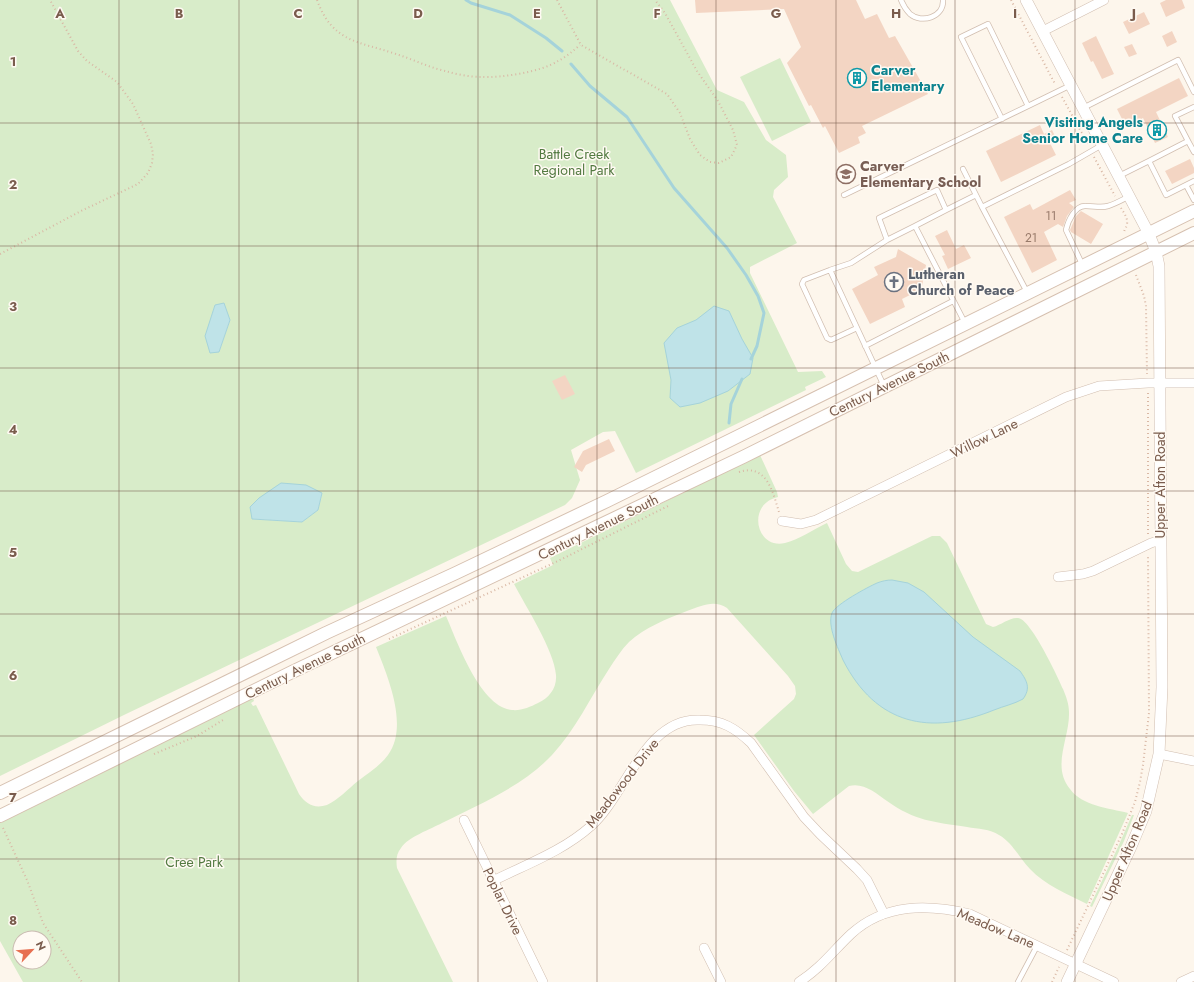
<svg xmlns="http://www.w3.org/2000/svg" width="1194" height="982" font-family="Jost,sans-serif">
	<rect width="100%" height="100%" fill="#fdf6ec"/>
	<path fill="#d8ecc9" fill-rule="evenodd" d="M0,0H670L717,90L744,102L766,140L786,155L788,177L774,190L773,197L797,243L750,267V273L798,372L822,371L826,377L805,387L806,390L636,473L615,431L603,432L571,450L580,480L572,498L565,505L126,714L0,776ZM215,305L230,320L219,352L211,318ZM322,493L318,510L302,522L252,519Z
		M780,58L811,122L772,141L740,77Z
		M760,455L777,492L778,497C746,504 756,550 785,543C798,540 814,529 827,523L846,564L852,571L858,572L932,536H940L947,543L986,624L993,627C1001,625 1010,617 1018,618C1030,618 1058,677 1063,689C1066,696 1069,704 1069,712C1070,738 1051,766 1070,789C1082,806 1109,808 1128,813L1087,904C1067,894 1045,885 1030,869C1019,858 1013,843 999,835C990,829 978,829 967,827C934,822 915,821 887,801C876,793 863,782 849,786L813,814L794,791L754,735L794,699L796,694L795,686L788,676L727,608C714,599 701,606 687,611C667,619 645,627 629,642C621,650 615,660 609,669C590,698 576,729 552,755C523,786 480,804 442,823C431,829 408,837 401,848C396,854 396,861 397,868L453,982H23L0,941V823L253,698L254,701L251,703L253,706L256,705L299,794C306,804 314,809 327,805C338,800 348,789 358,781C368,773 380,766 388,755C409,726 388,677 376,647L446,616C457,641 480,707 512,710C521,711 530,707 538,703C549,698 557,688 556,675C554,650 526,607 514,584L553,565L550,558ZM20,938H44V962H20Z
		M1132,815H1134L1124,841L1092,907L1090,906L1118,847Z"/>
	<path fill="#bfe3e8" stroke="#a5d3da" d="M224,303L230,320L219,352L210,353L205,336L215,305Z
		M714,306L729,311L742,339L753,358L750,374L728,391L700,403L680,407L670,398L671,380L664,343L677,328L696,320Z
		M281,483L306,485L322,493L318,510L302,522L252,519L250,507L259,498Z
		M892,580L908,583L924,592L973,637L1020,671C1027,681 1031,688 1023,699C1014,704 1004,706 994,710C930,736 876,725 843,660C838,648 827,626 832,613C836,604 868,587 877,583C882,581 887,580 892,580Z"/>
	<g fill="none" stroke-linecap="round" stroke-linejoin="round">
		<path stroke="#a5d3da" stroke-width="3" d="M466,0L471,3L510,15L546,38L562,51
			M571,64L590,86L627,117L674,188L727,248L746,275L758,296L764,313L757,346L751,359
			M729,423L731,404L742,379"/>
	</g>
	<path fill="#f3d5c3" d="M695,0H856L865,19L877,14L889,38L895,36L928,94L862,126L866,133L858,137L860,143L839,153L825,126L823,128L811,105L809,106L787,63L801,47L784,9L696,13Z
		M1166,0H1182L1185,8L1166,17L1160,3Z
		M1144,12L1150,24L1129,34L1123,22Z
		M1172,31L1177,42L1167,47L1162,36Z
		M1096,36L1114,74L1102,79L1093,61L1091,62L1082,43Z
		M1132,44L1137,54L1129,57L1124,47Z
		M1179,78L1188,96L1156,112L1168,137L1155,143L1143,118L1126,127L1117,109Z
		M1040,125L1044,134L1052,130L1057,140L1050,143L1056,155L1001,182L986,151Z
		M1190,159L1194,168V173L1172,184L1165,171Z
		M1070,190L1076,200L1069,203L1074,207L1067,216L1063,227L1058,224L1044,232L1057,260L1032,273L1004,217L1030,204L1033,210Z
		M1081,211L1103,224L1091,244L1071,232L1070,230L1076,216Z
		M947,230L956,249L964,245L971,258L948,269L942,256L945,255L935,236Z
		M898,249L926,265L920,297L914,293L902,299L905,307L870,324L852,289L878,275L874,267L896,257Z
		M565,375L575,394L562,400L552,381Z
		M609,439L615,451L586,465L582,472L574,467L583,451Z"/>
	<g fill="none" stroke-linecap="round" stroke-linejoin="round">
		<g stroke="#d1beb0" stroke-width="6">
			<path id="service" d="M901,0C903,5 906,10 910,14C922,24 944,17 943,0
				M1083,108L1178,60L1194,92
				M1002,119L961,37L988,24L1028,106L1071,85
				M1188,141L1175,116L1194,107
				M1149,161L1188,141L1194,152
				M963,169L982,207
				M1119,176L1149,161L1166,195L1186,185L1194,200
				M1186,185L1194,181
				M844,195L1028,106
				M946,210L976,195
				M887,240L879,218L937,190L946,210L915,226
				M1082,264L1066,230C1068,221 1075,205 1086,206C1094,206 1101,208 1108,206C1115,204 1122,200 1128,197
				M830,270L804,280L802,284L827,338L831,340L857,328
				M1027,292L982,207L1069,164L1102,145
				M865,346L953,301
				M884,386L830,270L851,263L887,240L915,226L965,323
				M1018,982L1037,946"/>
		</g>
		<g stroke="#d1beb0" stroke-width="10">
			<path id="minor" d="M1043,31L1104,0
				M782,521L801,524L816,520L1066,397L1099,386L1148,383H1194
				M1058,577L1083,574L1093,571L1151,543L1161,540
				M1159,754L1194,761
				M464,820L543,982
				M493,881C527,864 563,851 591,826C626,795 645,717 700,720C722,720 735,728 751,743L804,817L820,834L857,869L867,880L884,914
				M704,948L721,982
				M799,982C821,968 833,951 851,934C885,903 928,904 970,914L1114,982
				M1181,982L1194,976"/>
		</g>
		<g stroke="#d1beb0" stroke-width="12">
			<path id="tertiary" d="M1026,0L1149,234L1156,252L1159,266L1162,687L1159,754L1146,811L1130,849L1067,982"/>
		</g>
		<g stroke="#d6c0b0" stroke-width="14">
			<path id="secondary" d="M0,793L326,633L456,573L607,501L1194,211
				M0,816L292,672L743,457L1194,233"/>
		</g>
		<path stroke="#d9b8a5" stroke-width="2" stroke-dasharray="1 3" stroke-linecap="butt" d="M317,0C333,43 358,41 396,54C412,59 428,67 445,71C456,74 469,77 481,77C501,78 541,72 558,61C566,57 573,51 580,45
			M557,0L581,45L667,94L680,113L690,139L700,155L710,162L719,163L731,157L737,145L733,130L718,101L697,71L665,13L655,0
			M1011,0L1055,84
			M1062,97L1089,146
			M1094,157L1115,196
			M1121,208C1124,213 1128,218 1127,224C1126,229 1124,229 1124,234
			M0,254L81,211L138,184L148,173L152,163L153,154L151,144L133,104L117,82L87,61L78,51L50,0
			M1136,275L1144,296L1146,306L1147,374
			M1148,393V534
			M739,472C767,463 773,493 779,512
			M389,639L558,561L668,506
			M154,754L197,736L223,720
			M3,828L27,880L43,923L82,982
			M1067,950L1122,834L1135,802L1140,782L1143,765L1149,713L1148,555
			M1052,982L1059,967"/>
		<use href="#service" stroke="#fff" stroke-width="4.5"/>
		<use href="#minor" stroke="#fff" stroke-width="9"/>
		<use href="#tertiary" stroke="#fff" stroke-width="11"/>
		<use href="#secondary" stroke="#fff" stroke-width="12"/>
	</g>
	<path fill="none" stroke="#7a5c4d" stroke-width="1" stroke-opacity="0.55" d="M119,0V982M239,0V982M358,0V982M478,0V982M597,0V982M716,0V982M836,0V982M955,0V982M1075,0V982M0,123H1194M0,246H1194M0,368H1194M0,491H1194M0,614H1194M0,736H1194M0,859H1194"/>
	<defs>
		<g id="building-ring" transform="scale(1)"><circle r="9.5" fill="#fffaf3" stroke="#0f9aa8" stroke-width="1.5"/><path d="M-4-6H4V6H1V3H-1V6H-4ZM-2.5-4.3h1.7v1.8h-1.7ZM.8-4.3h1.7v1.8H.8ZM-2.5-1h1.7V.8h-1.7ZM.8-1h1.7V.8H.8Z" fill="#0f9aa8"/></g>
		<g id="school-ring" transform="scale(1)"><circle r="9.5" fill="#fffaf3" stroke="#8d6e63" stroke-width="1.5"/><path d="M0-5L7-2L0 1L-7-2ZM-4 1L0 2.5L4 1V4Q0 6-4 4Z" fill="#8d6e63"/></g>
		<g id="church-ring" transform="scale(1)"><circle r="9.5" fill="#fffaf3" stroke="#6b7280" stroke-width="1.5"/><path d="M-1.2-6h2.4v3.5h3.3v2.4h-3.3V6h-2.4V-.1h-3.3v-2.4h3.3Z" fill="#6b7280"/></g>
	</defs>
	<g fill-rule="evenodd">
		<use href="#building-ring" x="857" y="78"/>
		<use href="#building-ring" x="1157" y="130"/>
		<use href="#school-ring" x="846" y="174"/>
		<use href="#church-ring" x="894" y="282"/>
	</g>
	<g text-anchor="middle" stroke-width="3" stroke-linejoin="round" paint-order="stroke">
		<g font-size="12" fill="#987a6a">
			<text x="1051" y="220">11</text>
			<text x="1031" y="242">21</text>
		</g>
		<g font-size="14" font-weight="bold" fill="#0d838f" stroke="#fffaf3" text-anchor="start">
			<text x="871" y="75">Carver<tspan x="871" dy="16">Elementary</tspan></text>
			<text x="1143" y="127" text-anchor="end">Visiting Angels<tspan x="1143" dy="16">Senior Home Care</tspan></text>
		</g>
		<g font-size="14" fill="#537a41" stroke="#fffaf3">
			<text x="574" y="159">Battle Creek<tspan x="574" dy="16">Regional Park</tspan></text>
			<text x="194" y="867">Cree Park</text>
		</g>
		<g font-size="14" font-weight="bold" fill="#785e54" stroke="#fffaf3" text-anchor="start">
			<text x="860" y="171">Carver<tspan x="860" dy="16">Elementary School</tspan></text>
		</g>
		<g font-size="14" font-weight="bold" fill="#5b616d" stroke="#fffaf3" text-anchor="start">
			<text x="908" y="279">Lutheran<tspan x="908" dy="16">Church of Peace</tspan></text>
		</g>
		<g font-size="14" fill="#7a5c4d" stroke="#fffaf3">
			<text transform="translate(889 384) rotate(-26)" y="5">Century Avenue South</text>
			<text transform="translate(984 438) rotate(-26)" y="5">Willow Lane</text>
			<text transform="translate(1160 485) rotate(-90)" y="5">Upper Afton Road</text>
			<text transform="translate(598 527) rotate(-26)" y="5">Century Avenue South</text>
			<text transform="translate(305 666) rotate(-26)" y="5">Century Avenue South</text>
			<text transform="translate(622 783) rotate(-52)" y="5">Meadowood Drive</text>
			<text transform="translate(1127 851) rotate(-67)" y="5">Upper Afton Road</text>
			<text transform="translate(503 901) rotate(64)" y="5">Poplar Drive</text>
			<text transform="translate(996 928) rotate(23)" y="5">Meadow Lane</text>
		</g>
	</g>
	<g font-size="13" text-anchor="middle" font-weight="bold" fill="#7a5c4d" stroke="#fffaf3" stroke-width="3" stroke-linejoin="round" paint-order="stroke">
		<text x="60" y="18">A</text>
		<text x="179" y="18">B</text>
		<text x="298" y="18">C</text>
		<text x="418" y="18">D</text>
		<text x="537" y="18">E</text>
		<text x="657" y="18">F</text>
		<text x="776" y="18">G</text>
		<text x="896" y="18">H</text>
		<text x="1015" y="18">I</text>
		<text x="1134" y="18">J</text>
		<text x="13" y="66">1</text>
		<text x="13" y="189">2</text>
		<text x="13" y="311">3</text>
		<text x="13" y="434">4</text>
		<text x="13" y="557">5</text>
		<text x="13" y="680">6</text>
		<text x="13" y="802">7</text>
		<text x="13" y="925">8</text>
	</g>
	<g transform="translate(32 950) rotate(64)"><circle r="19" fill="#fffaf3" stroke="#cabbb1"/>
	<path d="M0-3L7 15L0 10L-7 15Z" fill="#e76f51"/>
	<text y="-6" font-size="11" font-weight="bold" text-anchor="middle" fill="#7a5c4d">N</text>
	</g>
</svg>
